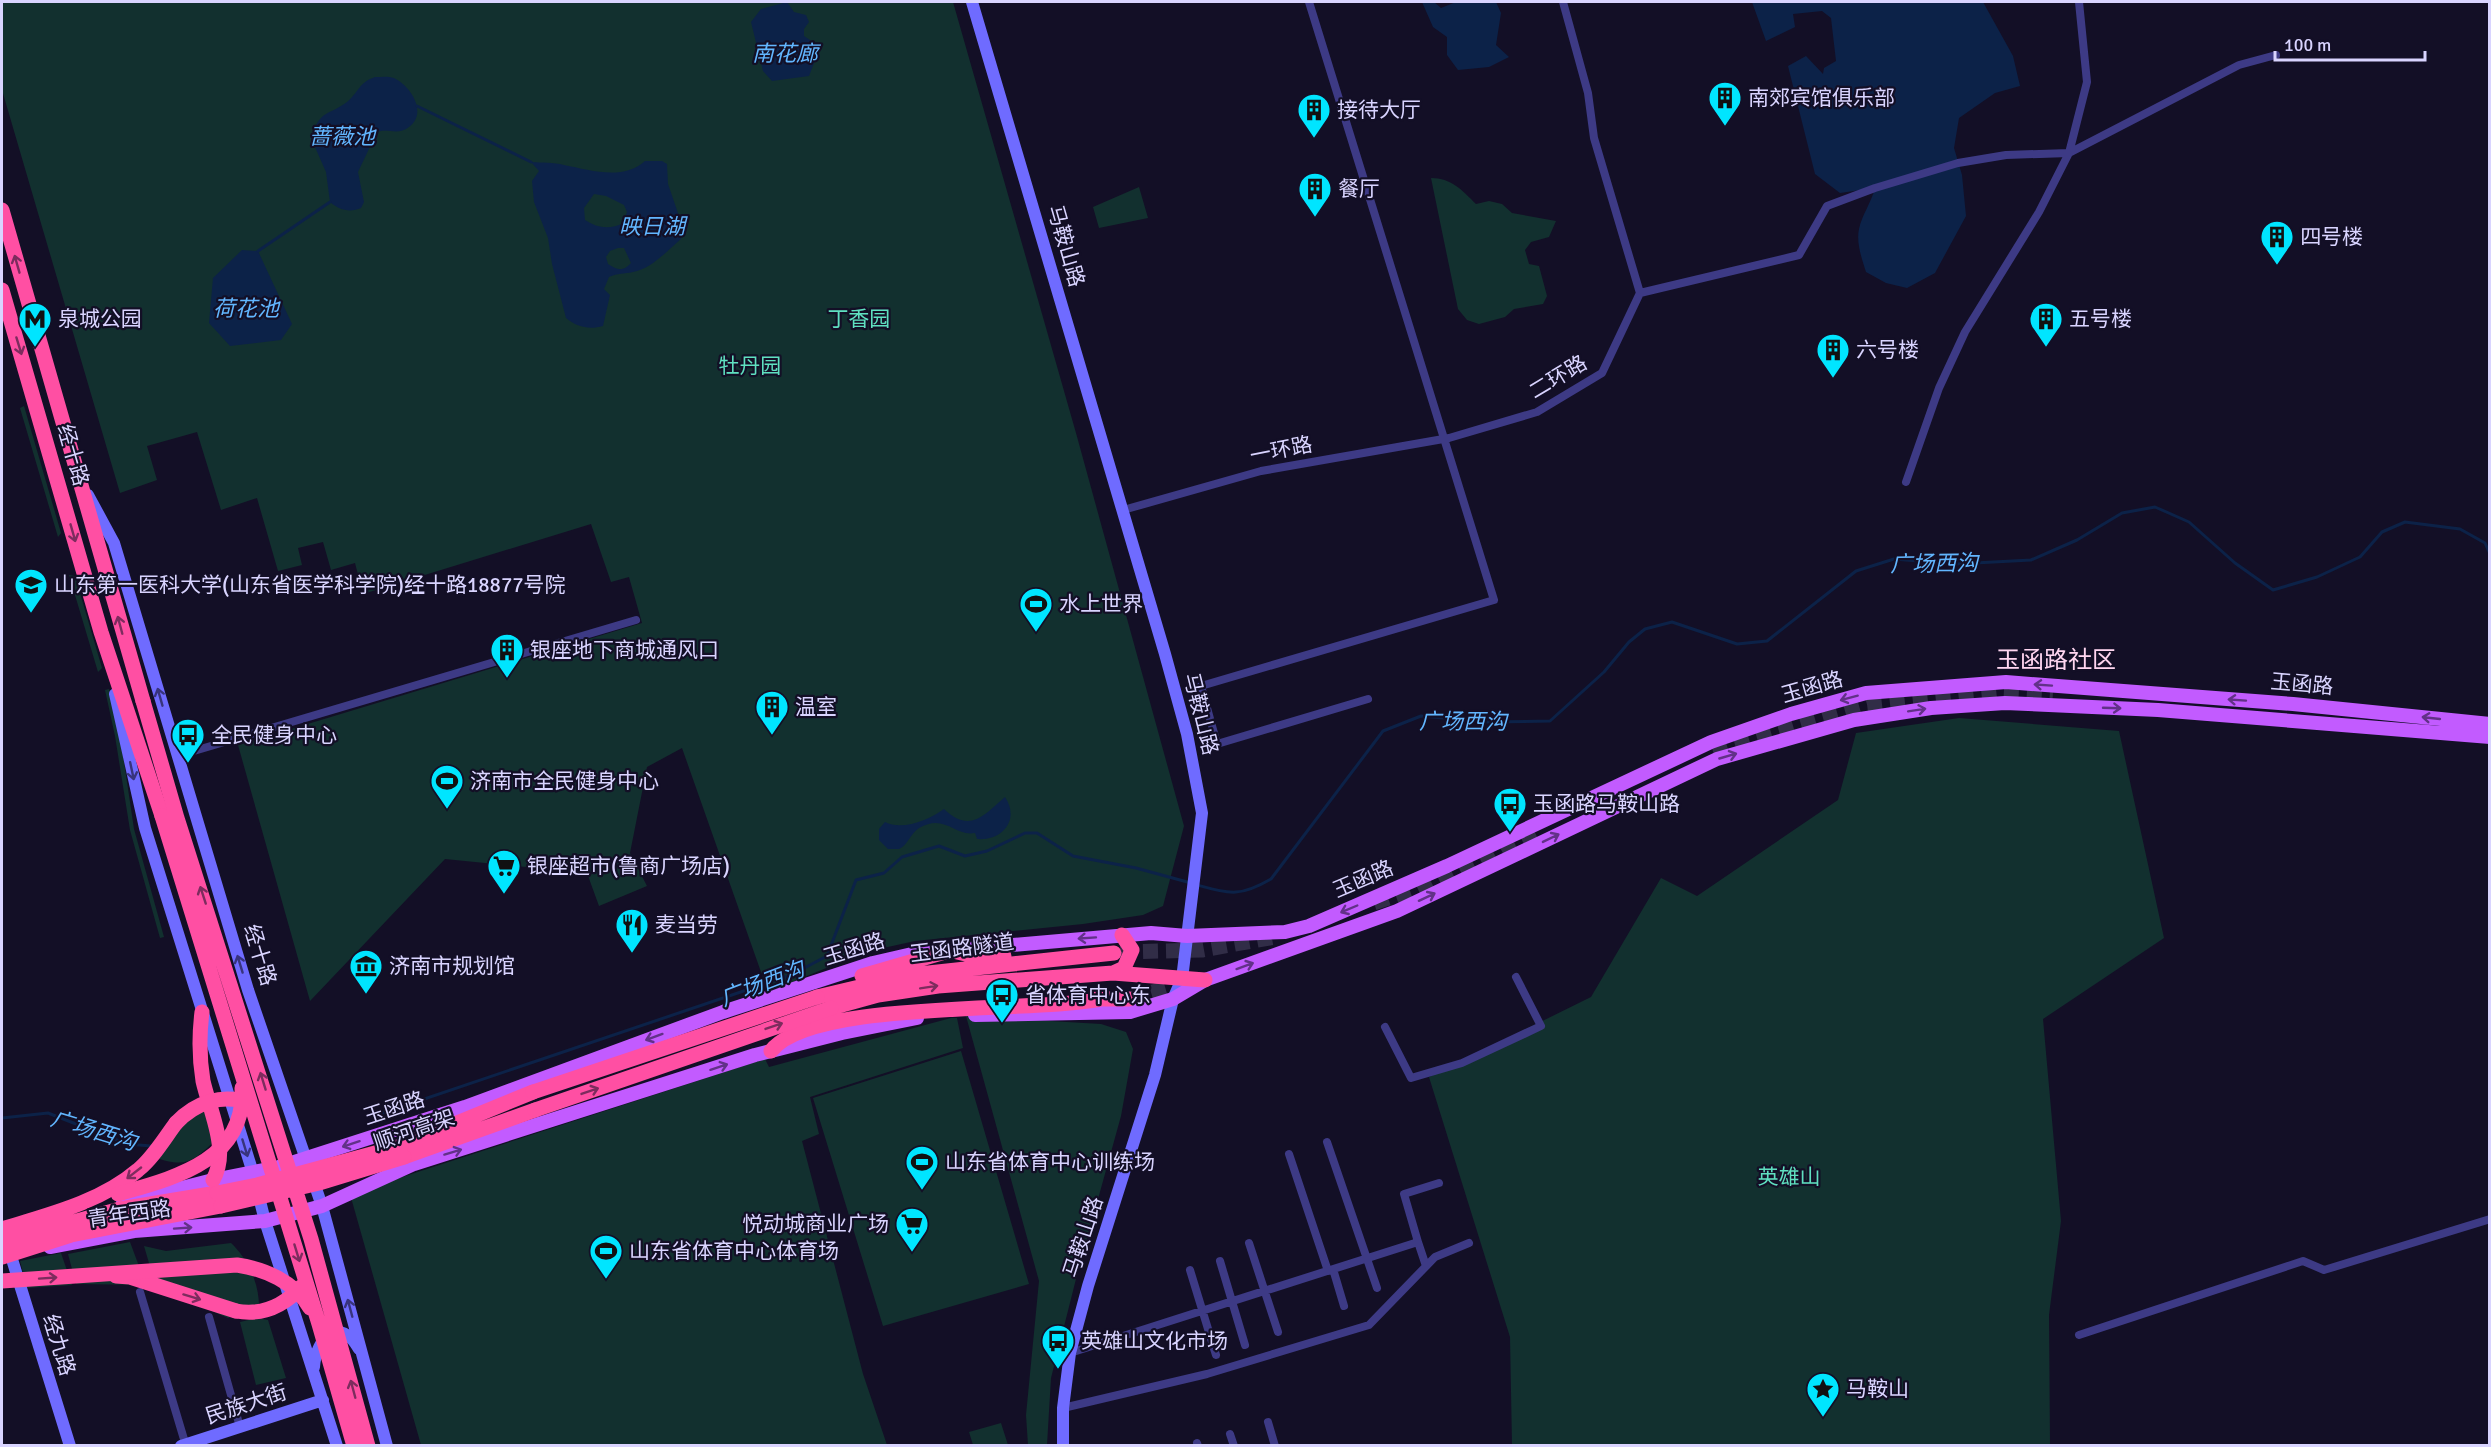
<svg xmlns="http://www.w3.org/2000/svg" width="2491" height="1447" font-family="Signika,'Noto Sans SC',sans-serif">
	<rect width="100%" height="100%" fill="#130f26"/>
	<path fill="#12302f" d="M2,2H953L1076,433L1184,826L1163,906L1143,915L1083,924L915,941L865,952L790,983L767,989L682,748L647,767L630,853L647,886L599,906L587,873L445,859L310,1001L238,745L642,623L629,577L611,582L591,524L363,594L355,563L331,570L323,542L298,548L302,565L278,571L257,498L221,510L197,432L147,446L157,480L120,493L2,90Z
		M1431,178C1451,178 1462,190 1476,204L1489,201L1502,204L1512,213L1556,221L1549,237L1531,242L1525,250L1529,264L1539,266L1547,296L1543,304L1514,309L1505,317L1479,324L1467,320L1458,309Z
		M1139,187L1148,218L1099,228L1093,207Z
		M24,406L61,533L58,537L20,408Z
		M69,575L75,576L102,668L98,672Z
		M109,689L120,735L134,829L164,937L160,938L130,830L115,736L105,690Z
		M1959,718L2119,731L2164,938L2043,1019L2061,1221L2049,1315L2050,1445H1512L1510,1337L1429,1077L1591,997L1661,878L1697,896L1838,800L1856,733Z
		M966,1016L1101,1024L1126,1032L1133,1049L1121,1116L1077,1275L1051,1378L1047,1445H1028L1026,1415L1039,1281Z
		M951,1018H957L963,1048L810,1097L819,1134L802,1141L863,1374L887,1445H421L350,1194L765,1059L769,1067Z
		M961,1051L1029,1284L883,1326L813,1098Z
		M199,1110H209L217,1139C193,1161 187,1169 154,1157L180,1125Z
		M130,1242L146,1285L76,1284L68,1254Z
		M231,1243C248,1259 259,1283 259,1306L228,1318L156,1287L144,1246L166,1251Z
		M61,1253L72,1285L27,1288L20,1261Z
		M257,1318L268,1320L286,1378L256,1385L240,1322Z
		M1001,1423L1008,1445H973L969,1432Z"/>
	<path fill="#0c2248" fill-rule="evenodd" d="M787,2L794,12L806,15L809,22L804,29V36L810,40L811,52L816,58L809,76L772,81L763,71L751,22L761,9Z
		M1422,2H1434L1441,8L1456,2H1496L1501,13L1496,45L1509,57L1489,67L1458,70L1447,55V37L1433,27Z
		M1752,2H1983L2013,56L2020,86L1995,93L1959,118L1954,148L1962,175L1966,216L1935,273L1907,288L1886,283L1866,272C1862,259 1856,243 1859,229C1862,215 1871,203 1875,188L1840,193L1815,174L1788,66L1806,56L1823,74L1824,68L1836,61L1831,18L1822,11L1793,14L1795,27L1766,41Z
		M375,77C381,77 388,76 394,78C411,86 428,113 409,127C398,136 388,128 377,132L358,172L364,202L361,208C350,213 339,210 330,202L326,172L311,138C321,108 327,117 347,102C360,91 358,83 375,77Z
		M645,161H662L667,164L668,184L680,219L681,239C667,251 651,269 633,272C624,274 618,273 609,277L604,289L610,295L603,326C589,330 577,327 566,318L552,264L548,238L534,202L532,181L539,171L531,162C542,163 553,162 564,165C590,170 623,181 645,161ZM594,194L606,196L624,205L627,212L623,223C610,230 597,228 585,220L584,208ZM618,248H624L631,263C623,272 617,270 608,264L606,257L610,251Z
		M242,250L258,251L292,324L281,340L230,346L209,323L213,278Z
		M1005,797C1020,819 1003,841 977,839L975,833C955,837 945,813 919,828C910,834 908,845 899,849H888L879,840V829L885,822C902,831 929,820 944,809C970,834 984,815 1005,797Z"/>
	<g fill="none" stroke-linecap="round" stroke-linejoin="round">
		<path stroke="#0c2248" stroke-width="3" d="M417,106L531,162
			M258,251L330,202
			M1197,885C1231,894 1240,897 1271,879L1383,731L1421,716L1488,722L1550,721L1604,672L1629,642L1645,629L1672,622L1737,644L1767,641L1856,571L1894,559L1956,564L2031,560L2077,540L2122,513L2155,507L2189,522L2235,563L2273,590L2317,577L2360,557L2382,532L2405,522L2460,529L2485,543L2490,554
			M374,1116L791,975L827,956L856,880L884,873L902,857L939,846L965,856L987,851L1025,833H1037L1073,856L1136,868L1191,883
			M2,1118L48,1113L127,1144L151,1146"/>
		<path stroke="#312d47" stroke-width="15" stroke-dasharray="15 8" stroke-linecap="butt" d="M1712,748L1867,704L2001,689L2053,692
			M1374,903L1416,889L1536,832
			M1120,952L1202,950L1275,937
			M1129,999L1190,981"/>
		<path stroke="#3d3a85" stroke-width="8" d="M1309,2L1494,600L1201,686L1217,744L1368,699
			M1563,2L1588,93L1594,138L1640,293L1799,255L1827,206L1875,188L1958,163L2006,155L2069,153L2239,65L2276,55
			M1906,482L1939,388L1965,332L2039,212L2069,153L2087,82L2079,2
			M1123,510L1261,471L1449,438L1537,412L1602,373L1640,293
			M177,756L636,620
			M1385,1027L1411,1078L1462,1063L1541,1026L1516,977
			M1327,1142L1377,1288
			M1289,1154L1328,1271
			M1418,1242L1404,1194L1439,1183
			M1249,1243L1278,1332
			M1220,1261L1245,1345
			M1333,1269L1344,1306
			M1190,1270L1216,1355
			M140,1292L186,1446
			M209,1317L240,1427
			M2079,1335L2303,1261L2324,1270L2490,1219
			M1070,1353L1418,1242L1426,1266
			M1063,1408L1207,1374L1369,1325L1435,1257L1469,1243
			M1268,1422L1275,1446
			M1230,1434L1234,1446
			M1197,1443L1198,1446"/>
		<path stroke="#6f6bff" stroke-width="12" d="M972,2L1165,654L1187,734L1202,813L1182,979L1173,999L1155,1075L1088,1286L1070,1353L1063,1408V1446
			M88,495L114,543L248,990L322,1206L387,1446
			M115,694L145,828L253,1173L265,1221L337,1446
			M11,1256L70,1446
			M314,1367C316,1338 340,1315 359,1349
			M181,1446L323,1400"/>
		<path stroke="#c25bff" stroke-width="14" d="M956,950L1151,933L1187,936L1285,932L1309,926L1447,866L1711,742L1791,714L1866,693L2006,682L2293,704L2490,724
			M975,1015L1130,1012L1173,999L1205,980L1397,911L1717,759L1854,720L1931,708L2005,703L2158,710L2490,737
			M123,1203L213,1180L279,1167L465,1107L723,1012L873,963L925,951
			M50,1247L134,1231L265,1221L322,1206L414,1164L755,1055L842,1033L917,1018"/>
		<path stroke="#ff4fa3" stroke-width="15" d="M2,210L143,701
			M2,290L101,632L162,816
			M953,951L974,956H1004
			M1113,973L1124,968L1132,950L1122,935
			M862,976L945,952
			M817,997L910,975L1114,953
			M1094,999H1129
			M831,1008L878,995L938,986L1113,973L1205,980
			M202,1012C199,1036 199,1057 203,1081C210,1112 230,1150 213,1180
			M771,1051C811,999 1034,1013 1102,999
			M401,1146L533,1092
			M404,1157L535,1110
			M2,1229C48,1215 101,1202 138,1170C153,1158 164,1139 176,1123
			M2,1242L120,1209L217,1193
			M2,1257L71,1235L221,1206
			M116,1276L130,1277L236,1311"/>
		<path stroke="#ff4fa3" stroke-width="15" d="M143,701L177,818L311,1239L368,1446
			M162,816L319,1324L354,1446
			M533,1092L817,997
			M535,1110L831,1008
			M176,1123C195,1103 223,1092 251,1104
			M217,1193L257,1185L401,1146
			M118,1194C174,1178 246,1161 242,1088
			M221,1206L319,1183L404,1157
			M2,1281L237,1265C265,1269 295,1282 310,1308
			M236,1311C263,1316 284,1306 302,1286"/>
	</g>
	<defs><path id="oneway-shaft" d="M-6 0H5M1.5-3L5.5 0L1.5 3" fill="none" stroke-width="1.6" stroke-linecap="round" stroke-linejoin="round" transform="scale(1.5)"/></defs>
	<g stroke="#7d2c5e">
		<use href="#oneway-shaft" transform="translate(17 264) rotate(-106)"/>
		<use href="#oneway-shaft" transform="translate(19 346) rotate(73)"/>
		<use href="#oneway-shaft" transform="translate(73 533) rotate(74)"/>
		<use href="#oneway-shaft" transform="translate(120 625) rotate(-105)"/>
		<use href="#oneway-shaft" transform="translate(203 895) rotate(-108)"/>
		<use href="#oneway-shaft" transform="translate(929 987) rotate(-9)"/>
		<use href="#oneway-shaft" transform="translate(774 1026) rotate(-19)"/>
		<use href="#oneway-shaft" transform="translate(263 1081) rotate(-107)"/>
		<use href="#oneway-shaft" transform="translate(590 1091) rotate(-19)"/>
		<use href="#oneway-shaft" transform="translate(134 1173) rotate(142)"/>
		<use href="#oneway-shaft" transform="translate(297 1253) rotate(73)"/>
		<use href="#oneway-shaft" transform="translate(48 1278) rotate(-4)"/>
		<use href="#oneway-shaft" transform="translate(192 1297) rotate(17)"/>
		<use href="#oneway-shaft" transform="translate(353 1389) rotate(-105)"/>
	</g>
	<g stroke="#623188">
		<use href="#oneway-shaft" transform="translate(2043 685) rotate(-176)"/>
		<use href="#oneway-shaft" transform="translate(1849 698) rotate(165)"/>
		<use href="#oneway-shaft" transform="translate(2237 700) rotate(-176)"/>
		<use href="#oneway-shaft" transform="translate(2112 708) rotate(2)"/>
		<use href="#oneway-shaft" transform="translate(1917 710) rotate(-9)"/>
		<use href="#oneway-shaft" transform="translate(2431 718) rotate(-174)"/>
		<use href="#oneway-shaft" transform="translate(1728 756) rotate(-16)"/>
		<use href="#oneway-shaft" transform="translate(1551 838) rotate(-26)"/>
		<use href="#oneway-shaft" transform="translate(1427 897) rotate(-25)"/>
		<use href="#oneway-shaft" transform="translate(1349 909) rotate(157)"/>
		<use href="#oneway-shaft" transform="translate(1087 938) rotate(176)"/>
		<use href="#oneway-shaft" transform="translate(1245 966) rotate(-20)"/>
		<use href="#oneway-shaft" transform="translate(654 1037) rotate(160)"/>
		<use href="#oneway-shaft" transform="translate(719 1067) rotate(-18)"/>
		<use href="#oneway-shaft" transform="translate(351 1144) rotate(162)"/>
		<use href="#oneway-shaft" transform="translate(453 1152) rotate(-17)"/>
		<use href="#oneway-shaft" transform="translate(183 1228) rotate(-4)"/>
	</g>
	<g stroke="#38347d">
		<use href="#oneway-shaft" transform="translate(160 697) rotate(-106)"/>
		<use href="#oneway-shaft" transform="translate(132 771) rotate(78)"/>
		<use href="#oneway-shaft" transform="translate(240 964) rotate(-107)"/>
		<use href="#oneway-shaft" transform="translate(245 1148) rotate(73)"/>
		<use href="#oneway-shaft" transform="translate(350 1308) rotate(-105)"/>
	</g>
	<defs>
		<g id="building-pin" transform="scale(1.725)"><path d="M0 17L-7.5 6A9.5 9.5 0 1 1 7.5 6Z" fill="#00e5ff" stroke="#130f26"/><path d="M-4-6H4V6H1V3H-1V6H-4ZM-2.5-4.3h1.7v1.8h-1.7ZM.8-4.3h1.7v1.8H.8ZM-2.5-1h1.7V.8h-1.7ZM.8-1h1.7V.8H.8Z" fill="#111"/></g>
		<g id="metro-pin" transform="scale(1.725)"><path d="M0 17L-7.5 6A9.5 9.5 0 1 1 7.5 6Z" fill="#00e5ff" stroke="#130f26"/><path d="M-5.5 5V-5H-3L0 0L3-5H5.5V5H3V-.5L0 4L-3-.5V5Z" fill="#111"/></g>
		<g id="university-pin" transform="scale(1.725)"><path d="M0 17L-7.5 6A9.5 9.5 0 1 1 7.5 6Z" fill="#00e5ff" stroke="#130f26"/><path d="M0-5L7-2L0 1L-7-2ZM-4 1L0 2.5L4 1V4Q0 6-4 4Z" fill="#111"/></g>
		<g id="stadium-pin" transform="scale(1.725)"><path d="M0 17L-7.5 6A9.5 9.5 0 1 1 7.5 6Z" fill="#00e5ff" stroke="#130f26"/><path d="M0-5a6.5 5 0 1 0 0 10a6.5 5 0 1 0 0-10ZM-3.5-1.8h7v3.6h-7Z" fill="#111"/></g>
		<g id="bus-pin" transform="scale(1.725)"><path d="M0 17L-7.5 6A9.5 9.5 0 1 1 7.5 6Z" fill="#00e5ff" stroke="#130f26"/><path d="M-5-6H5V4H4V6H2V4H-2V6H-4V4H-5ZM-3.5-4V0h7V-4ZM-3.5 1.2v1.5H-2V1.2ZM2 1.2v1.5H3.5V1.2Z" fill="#111"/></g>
		<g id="supermarket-pin" transform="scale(1.725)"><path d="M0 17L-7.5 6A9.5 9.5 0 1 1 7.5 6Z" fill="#00e5ff" stroke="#130f26"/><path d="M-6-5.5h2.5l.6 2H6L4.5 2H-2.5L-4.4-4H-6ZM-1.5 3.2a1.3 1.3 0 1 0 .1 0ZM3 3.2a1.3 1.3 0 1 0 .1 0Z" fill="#111"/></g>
		<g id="restaurant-pin" transform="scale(1.725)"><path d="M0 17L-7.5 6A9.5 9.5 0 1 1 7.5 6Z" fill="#00e5ff" stroke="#130f26"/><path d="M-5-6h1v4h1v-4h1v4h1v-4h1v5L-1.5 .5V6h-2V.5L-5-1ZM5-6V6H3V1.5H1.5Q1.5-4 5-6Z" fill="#111"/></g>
		<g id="museum-pin" transform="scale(1.725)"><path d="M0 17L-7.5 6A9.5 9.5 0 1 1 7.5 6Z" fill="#00e5ff" stroke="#130f26"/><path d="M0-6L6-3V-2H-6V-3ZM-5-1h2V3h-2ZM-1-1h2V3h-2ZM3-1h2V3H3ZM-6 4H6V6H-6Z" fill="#111"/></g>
		<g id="sight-pin" transform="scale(1.725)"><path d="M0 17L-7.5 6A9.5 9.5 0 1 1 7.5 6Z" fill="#00e5ff" stroke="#130f26"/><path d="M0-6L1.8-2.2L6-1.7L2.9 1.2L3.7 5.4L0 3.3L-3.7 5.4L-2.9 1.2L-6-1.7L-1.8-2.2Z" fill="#111"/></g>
	</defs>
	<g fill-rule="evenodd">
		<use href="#building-pin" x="1725" y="98"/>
		<use href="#building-pin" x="1314" y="110"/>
		<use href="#building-pin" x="1315" y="189"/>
		<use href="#building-pin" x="2277" y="237"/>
		<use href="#metro-pin" x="35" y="319"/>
		<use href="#building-pin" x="2046" y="319"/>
		<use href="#building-pin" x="1833" y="350"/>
		<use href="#university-pin" x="31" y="585"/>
		<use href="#stadium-pin" x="1036" y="604"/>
		<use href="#building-pin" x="507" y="650"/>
		<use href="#building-pin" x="772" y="707"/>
		<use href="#bus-pin" x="188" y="735"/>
		<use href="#stadium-pin" x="447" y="781"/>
		<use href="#bus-pin" x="1510" y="804"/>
		<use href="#supermarket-pin" x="504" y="866"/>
		<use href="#restaurant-pin" x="632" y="925"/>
		<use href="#museum-pin" x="366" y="966"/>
		<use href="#bus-pin" x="1002" y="995"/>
		<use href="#stadium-pin" x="922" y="1162"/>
		<use href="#supermarket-pin" x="912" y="1224"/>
		<use href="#stadium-pin" x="606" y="1251"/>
		<use href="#bus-pin" x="1058" y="1341"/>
		<use href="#sight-pin" x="1823" y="1389"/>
	</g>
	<g text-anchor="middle" stroke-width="4.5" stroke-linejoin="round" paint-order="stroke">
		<g font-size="21" fill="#d9d4ff" stroke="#130f26" text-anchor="start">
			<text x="1748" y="105">南郊宾馆俱乐部</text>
			<text x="1337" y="117">接待大厅</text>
			<text x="1338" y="196">餐厅</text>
			<text x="2300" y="244">四号楼</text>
			<text x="58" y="326">泉城公园</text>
			<text x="2069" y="326">五号楼</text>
			<text x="1856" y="357">六号楼</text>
			<text x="54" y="592">山东第一医科大学(山东省医学科学院)经十路18877号院</text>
			<text x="1059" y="611">水上世界</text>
			<text x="530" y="657">银座地下商城通风口</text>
			<text x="795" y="714">温室</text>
			<text x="211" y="742">全民健身中心</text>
			<text x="470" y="788">济南市全民健身中心</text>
			<text x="1533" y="811">玉函路马鞍山路</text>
			<text x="527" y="873">银座超市(鲁商广场店)</text>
			<text x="655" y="932">麦当劳</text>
			<text x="389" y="973">济南市规划馆</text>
			<text x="1025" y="1002">省体育中心东</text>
			<text x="945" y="1169">山东省体育中心训练场</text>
			<text x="889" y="1231" text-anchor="end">悦动城商业广场</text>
			<text x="629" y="1258">山东省体育中心体育场</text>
			<text x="1081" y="1348">英雄山文化市场</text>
			<text x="1846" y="1396">马鞍山</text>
		</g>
		<g font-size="21" fill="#d9d4ff" stroke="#130f26">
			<text transform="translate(1066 246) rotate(74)" y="7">马鞍山路</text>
			<text transform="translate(1558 377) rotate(-31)" y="7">二环路</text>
			<text transform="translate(1281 450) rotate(-11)" y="7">一环路</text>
			<text transform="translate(73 455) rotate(74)" y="7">经十路</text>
			<text transform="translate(2302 684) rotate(5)" y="7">玉函路</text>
			<text transform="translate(1812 687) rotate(-16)" y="7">玉函路</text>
			<text transform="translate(1201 714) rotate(76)" y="7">马鞍山路</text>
			<text transform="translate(1363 879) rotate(-23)" y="7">玉函路</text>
			<text transform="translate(962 948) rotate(-7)" y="7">玉函路隧道</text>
			<text transform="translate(854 949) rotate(-17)" y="7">玉函路</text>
			<text transform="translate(260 955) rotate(73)" y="7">经十路</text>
			<text transform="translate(394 1108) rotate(-18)" y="7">玉函路</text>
			<text transform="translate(414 1130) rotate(-19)" y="7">顺河高架</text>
			<text transform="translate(129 1214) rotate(-8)" y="7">青年西路</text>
			<text transform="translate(1083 1237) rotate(-72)" y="7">马鞍山路</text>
			<text transform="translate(59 1345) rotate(73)" y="7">经九路</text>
			<text transform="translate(246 1404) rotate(-18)" y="7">民族大街</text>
		</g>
		<g font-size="21" fill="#5fe0c0" stroke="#130f26">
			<text x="859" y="326">丁香园</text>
			<text x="750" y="373">牡丹园</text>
			<text x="1789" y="1184">英雄山</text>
		</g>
		<g font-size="22" font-style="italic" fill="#62b6ff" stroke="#130f26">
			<text x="785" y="61">南花廊</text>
			<text x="342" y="144">蔷薇池</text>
			<text x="652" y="234">映日湖</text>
			<text x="246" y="316">荷花池</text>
			<text transform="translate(1934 563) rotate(-1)" y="8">广场西沟</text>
			<text x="1463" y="729">广场西沟</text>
			<text transform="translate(762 983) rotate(-21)" y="8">广场西沟</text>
			<text transform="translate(94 1130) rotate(17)" y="8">广场西沟</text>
		</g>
		<g font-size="24" fill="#ffd6f0" stroke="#130f26">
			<text x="2056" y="668">玉函路社区</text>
		</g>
	</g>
	<rect width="2491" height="1447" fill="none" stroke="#d9d4ff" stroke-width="6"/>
	<path d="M2275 51v9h150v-9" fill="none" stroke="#d9d4ff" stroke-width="3"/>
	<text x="2284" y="51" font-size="18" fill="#d9d4ff" stroke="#130f26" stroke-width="4.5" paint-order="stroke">100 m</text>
</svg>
